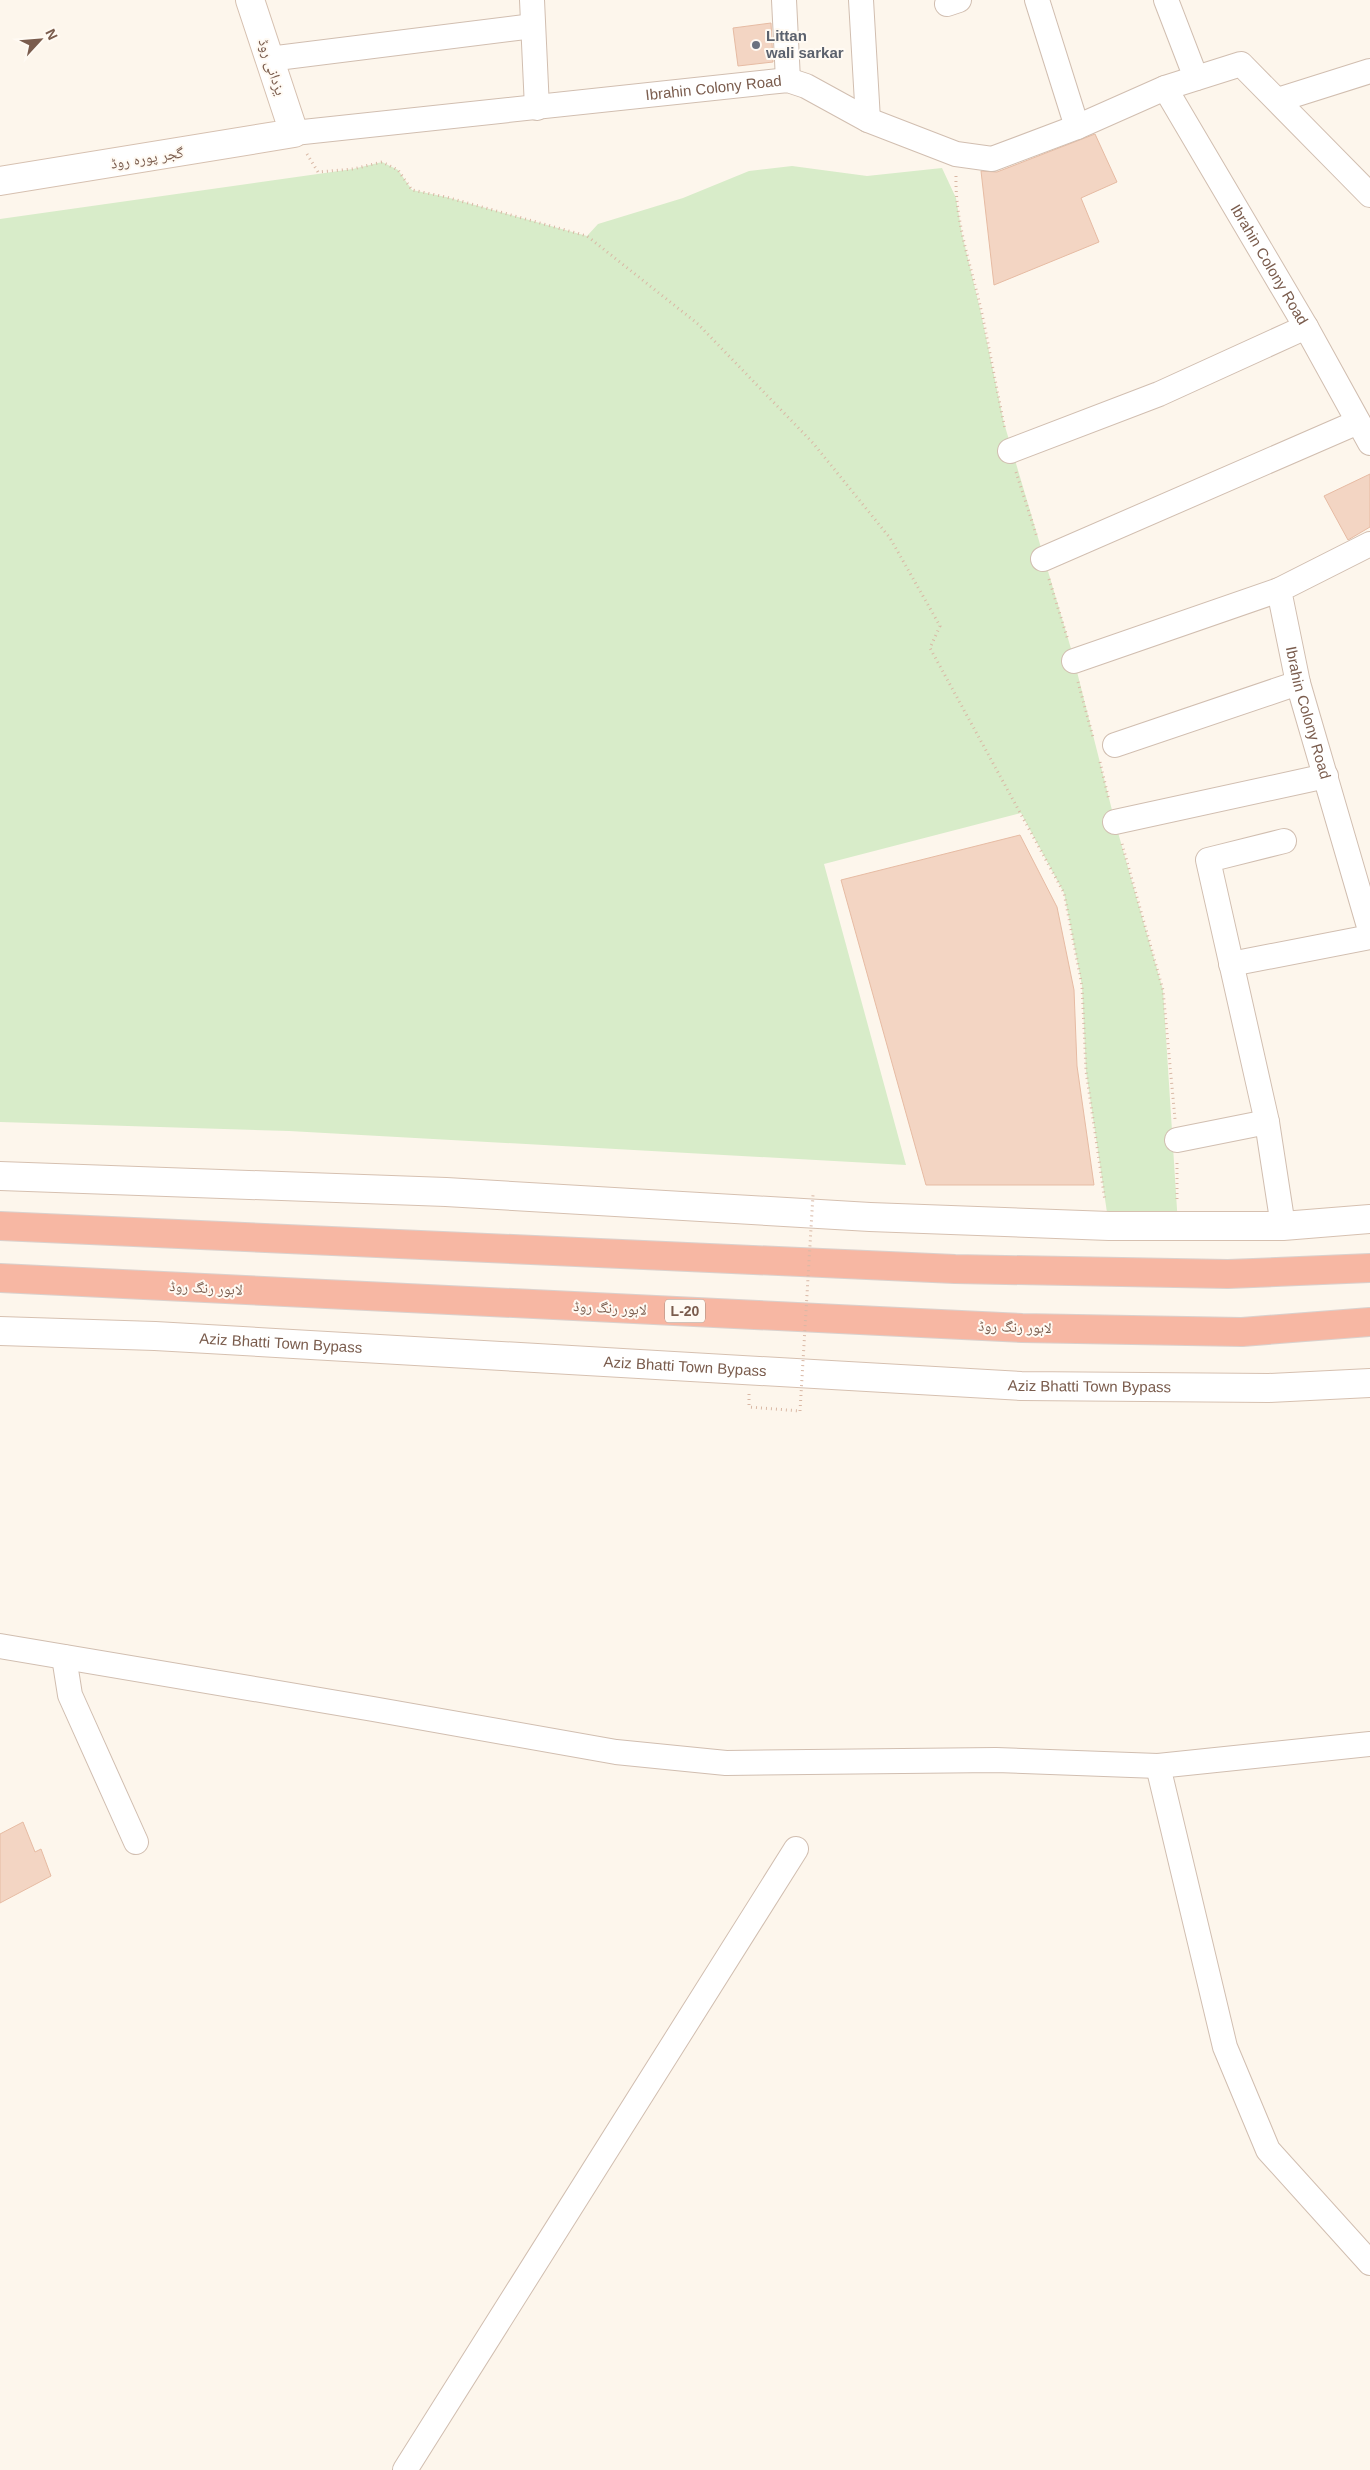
<svg xmlns="http://www.w3.org/2000/svg" width="1370" height="2470" font-family="Arial,'Noto Naskh Arabic',sans-serif">
	<rect width="100%" height="100%" fill="#fdf6ec"/>
	<path fill="#d8ecc9" d="M382,162L398,170L412,190L446,197L587,236L598,224L683,198L749,171L792,166L867,176L942,168L956,198L962,234L981,313L1004,423L1072,652L1115,822L1163,990L1178,1225L1109,1226L1086,1071L1082,986L1064,893L1021,813L824,864L906,1165L289,1131L0,1122V219L353,169Z"/>
	<path fill="#f3d5c3" stroke="#e6bba3" d="M771,23L773,62L738,66L733,28Z
		M1095,134L1117,182L1081,198L1099,242L994,285L981,171L997,172Z
		M1370,474V527L1348,540L1324,496Z
		M1020,835L1057,907L1074,990L1077,1066L1094,1185H926L841,880Z
		M23,1822L35,1852L41,1849L51,1876L0,1903V1834Z"/>
	<g fill="none" stroke-linecap="round" stroke-linejoin="round">
		<g stroke="#d1beb0" stroke-width="26">
			<g id="street">
				<path d="M532,0L537,108"/>
				<path d="M784,0L788,80"/>
				<path d="M861,0L868,120"/>
				<path d="M1037,0L1077,127"/>
				<path d="M1166,0L1196,78"/>
				<path d="M947,4L959,0"/>
				<path d="M269,59L533,26"/>
				<path id="s1" d="M1165,88L1306,327L1370,443"/>
				<path d="M1278,100L1370,71"/>
				<path id="s2" d="M294,133L788,80L806,86L868,120L956,154L992,159L1077,127L1165,88L1241,64L1370,195"/>
				<path d="M1010,451L1159,394L1306,327"/>
				<path id="s3" d="M1370,544L1279,590L1298,683L1370,930"/>
				<path d="M1043,559L1358,422"/>
				<path d="M1074,661L1279,590"/>
				<path d="M1115,745L1298,683"/>
				<path d="M1115,822L1326,776"/>
				<path d="M1231,964L1370,937"/>
				<path d="M1177,1140L1267,1122"/>
				<path d="M1283,1226L1267,1122L1208,860L1284,841"/>
				<path d="M0,1646L373,1709L616,1752L726,1763L996,1760L1158,1766L1370,1744"/>
				<path d="M64,1657L70,1695L136,1842"/>
				<path d="M1158,1766L1225,2047L1268,2150L1370,2263"/>
				<path d="M405,2470L796,1849"/>
			</g>
		</g>
		<g stroke="#d6c0b0" stroke-width="30">
			<g id="secondary">
				<path d="M0,181L294,133L250,0"/>
				<path d="M0,1176L446,1192L870,1217L1109,1226H1283L1370,1219"/>
				<path id="s4" d="M0,1331L155,1336L1021,1386L1269,1388L1370,1383"/>
			</g>
		</g>
		<g stroke="#dad1cd" stroke-width="30">
			<path id="highway" d="M0,1226L955,1269L1228,1274L1370,1268
				M0,1278L1022,1328L1242,1332L1370,1322"/>
		</g>
		<path stroke="#d9b8a5" stroke-width="3" stroke-dasharray="1 4" stroke-linecap="butt" d="M307,154L318,172L353,169L382,162L398,170L412,190L446,197L587,236L698,324L813,443L890,538L940,626L930,648L1064,893L1082,986L1086,1071L1105,1201
			M956,176C955,224 972,268 982,314C990,352 997,391 1005,429
			M1016,472L1037,537
			M1049,579L1068,640
			M1078,682L1093,737
			M1100,762L1109,800
			M1122,844L1163,990L1175,1119
			M1177,1163V1202
			M749,1394V1407L800,1411"/>
		<use href="#street" stroke="#fff" stroke-width="24"/>
		<use href="#secondary" stroke="#fff" stroke-width="28"/>
		<use href="#highway" stroke="#f7b7a3" stroke-width="28"/>
		<path stroke="#d9b8a5" stroke-width="3" stroke-dasharray="1 4" stroke-linecap="butt" d="M800,1411L813,1195"/>
	</g>
	<circle fill="#6b7280" stroke="#fffaf3" stroke-width="2" cx="756" cy="45" r="5"/>
	<g text-anchor="middle" stroke-width="4" stroke-linejoin="round" paint-order="stroke">
		<rect fill="#fffaf3" stroke="#a28b7f" stroke-width="1" x="665" y="1299.5" width="40" height="23" rx="4"/>
		<g font-size="14" font-weight="bold" fill="#7a5c4d">
			<text x="685" y="1316">L-20</text>
		</g>
		<g font-size="15" font-weight="bold" fill="#5b616d" stroke="#fffaf3" text-anchor="start">
			<text x="766" y="41">Littan<tspan x="766" dy="17">wali sarkar</tspan></text>
		</g>
		<g font-size="15" fill="#7a5c4d" stroke="#fffaf3">
			<text transform="translate(272 67) rotate(72)" y="5">یزدانی روڈ</text>
			<text dy="5" stroke="none"><textPath href="#s2" startOffset="422">Ibrahin Colony Road</textPath></text>
			<text transform="translate(147 158) rotate(-9)" y="5">گجر پورہ روڈ</text>
			<text dy="5" stroke="none"><textPath href="#s1" startOffset="205">Ibrahin Colony Road</textPath></text>
			<text dy="5" stroke="none"><textPath href="#s3" startOffset="228">Ibrahin Colony Road</textPath></text>
			<text transform="translate(206 1288) rotate(3)" y="5">لاہور رنگ روڈ</text>
			<text transform="translate(610 1308) rotate(3)" y="5">لاہور رنگ روڈ</text>
			<text transform="translate(1015 1327) rotate(2)" y="5">لاہور رنگ روڈ</text>
			<text dy="5" stroke="none"><textPath href="#s4" startOffset="281">Aziz Bhatti Town Bypass</textPath></text>
			<text dy="5" stroke="none"><textPath href="#s4" startOffset="686">Aziz Bhatti Town Bypass</textPath></text>
			<text dy="5" stroke="none"><textPath href="#s4" startOffset="1091">Aziz Bhatti Town Bypass</textPath></text>
		</g>
	</g>
	<g transform="translate(40 40) rotate(64)" stroke="#fffaf3" stroke-width="4" paint-order="stroke">
	<path d="M0-4L9 19L0 12L-9 19Z" fill="#7a5c4d"/>
	<text y="-8" font-size="14" font-weight="bold" text-anchor="middle" fill="#7a5c4d">N</text>
	</g>
</svg>
